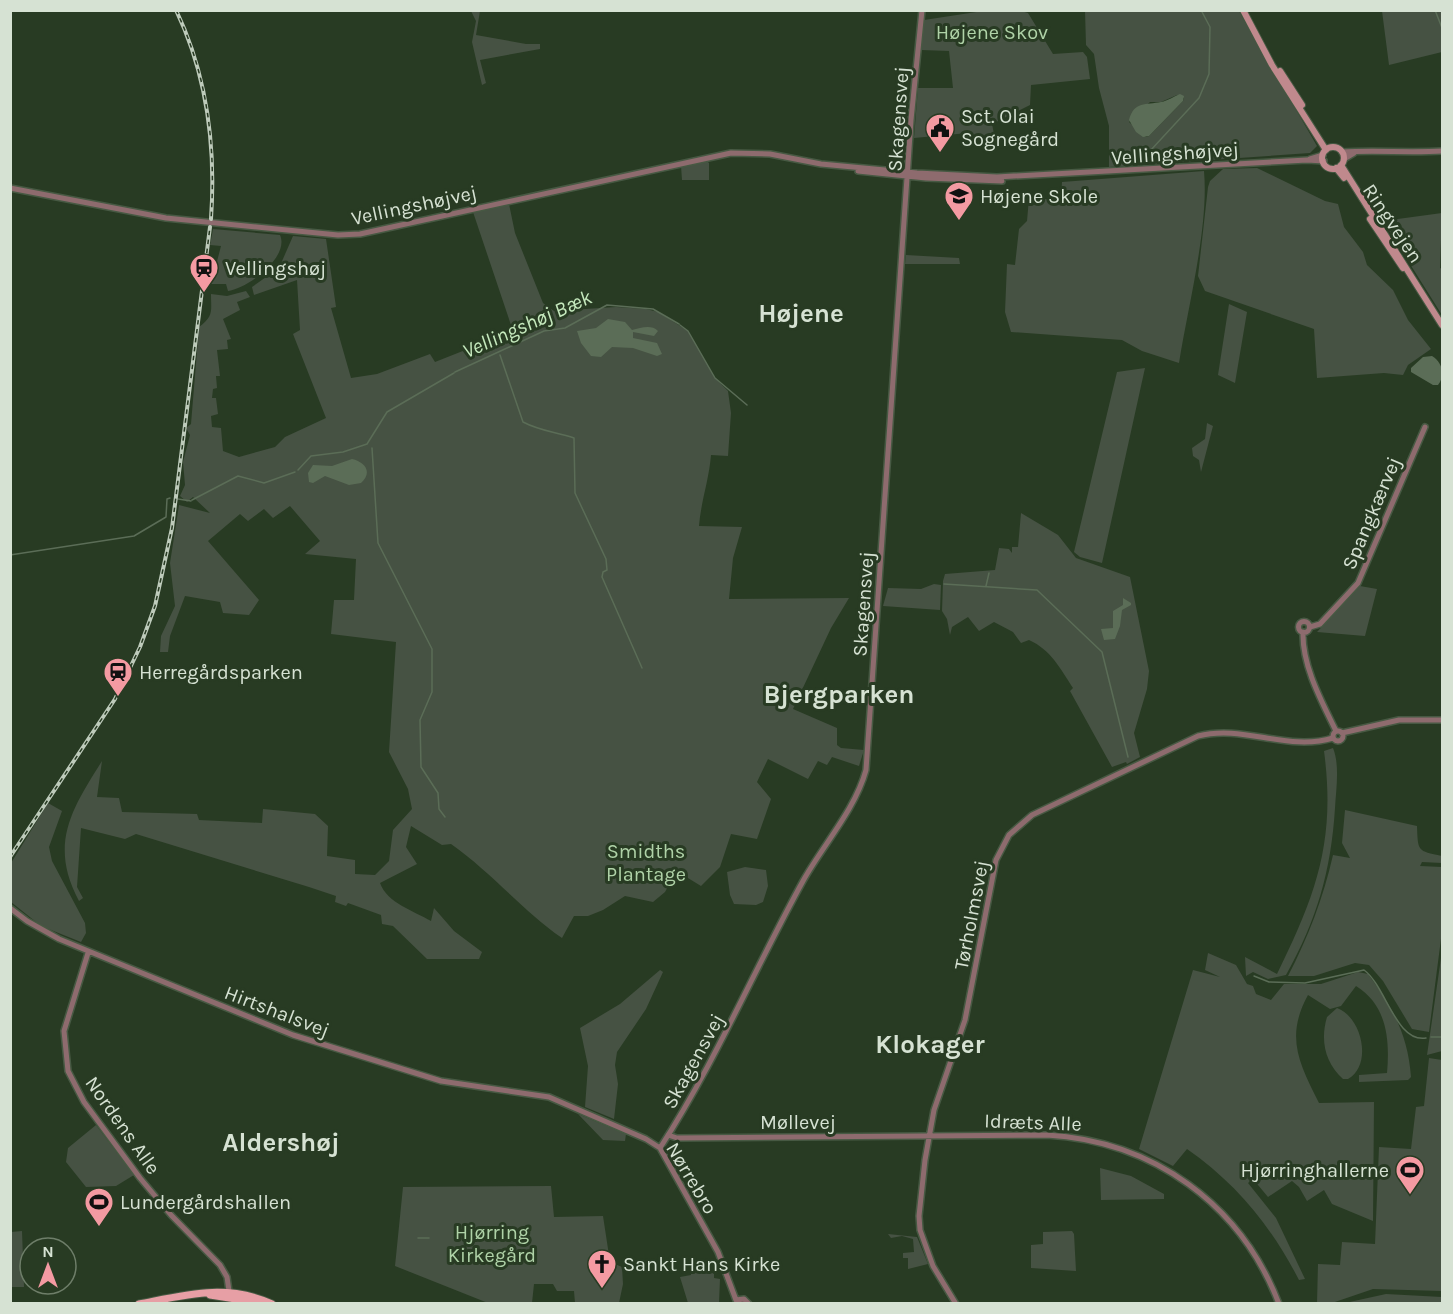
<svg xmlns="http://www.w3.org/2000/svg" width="1453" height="1314" font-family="Karla,sans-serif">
	<rect width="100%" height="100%" fill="#283b23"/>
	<path fill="#465243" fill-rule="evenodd" d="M471,11H480L476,35L526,44H540V49L480,60L486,83L482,85L472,42L476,21Z
		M983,11H1021L1028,13L1053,54L1083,52L1087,57L1090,79L1031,85L1030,105L992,124L994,134L986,139L969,140L968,133L914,138L918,88H953L949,51L921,50L924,20Z
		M1085,11H1239L1317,146L1310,153L1109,167V126L1099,88L1094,54L1086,45ZM1177,95L1184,98L1183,101L1149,136L1146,137L1129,122L1150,102H1161Z
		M1382,11H1442V52L1389,65Z
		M706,160L709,163V180H682L681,166Z
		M1257,168L1325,201L1338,204L1344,227L1363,252L1367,265L1393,290L1408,320L1431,349L1408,365L1403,375L1384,373L1317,378L1314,329L1205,291L1198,276L1208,187L1210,181L1223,169Z
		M1204,171C1209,227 1188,306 1179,363L1142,351L1122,340L1011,332L1005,312L1007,264L1015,265L1019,229L1027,221L1029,198L1061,200L1062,182Z
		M509,204L515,233L543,303L554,311L616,307L646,309L658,312L688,331L715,378L728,391L731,413L728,456L711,455C709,480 701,501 699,526L742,527L733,558L729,599L849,598L831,628L793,709L837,728V745L841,748L864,750L859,766L832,757L827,765L818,761L808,779L768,759L757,782L771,799L757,839L731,834L720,867L701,886L683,875L671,881L665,892L653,902L625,896L603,910L588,916H574L562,938C522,910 491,872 451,844L442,845L411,826L406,847L417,864L380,883C387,903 414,911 431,921L434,908L454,931L482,952L479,959H427L393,926L382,924L381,915L348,903L346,906L335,902L336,896L309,887L136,834L125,839L81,828L77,887L83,898L79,901C49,845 71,810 102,761L97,797L119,798L122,812L197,814L199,820L262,823L263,809L315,814L328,826L327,856L355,860V874L375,875L389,861L393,830L412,809L408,789L389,752L396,642L331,634L334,600H354L356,559L305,554L320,541L290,506L273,518L264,509L248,521L240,514L208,541L259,600L249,615L223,613L220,602L185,596L170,636L168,652H160L161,636L175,606L170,563L179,505L210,513L193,497L187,502L180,496L185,485L183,462L190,435L186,428L191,424L199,327C214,316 211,311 211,294L227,296L246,291L250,297L237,302L240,310L223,319L231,339L227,340L228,349L217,350L220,376H216L217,388L213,389L212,398H216L218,414L211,416L212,427L221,428L223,451L239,457L275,447L285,437L326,418L293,334L300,330L297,280L254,295L252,287L279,268L293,236L326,239L336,307L331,308L351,378L377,374L430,354L435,362L513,331L473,212Z
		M1442,213L1440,268L1442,269V315L1383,221Z
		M213,229L280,235C290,257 247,289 228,291L226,284H211L209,273H214L221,246L210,245Z
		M906,255L959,258L960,264H905Z
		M1229,304L1247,312L1235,383L1218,375Z
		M1145,368L1102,563L1080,557L1074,552L1117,372Z
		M1207,423L1213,426L1201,472L1199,460L1193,456L1192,448L1205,439Z
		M1021,513L1058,535L1076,558L1130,577L1149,671L1147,689L1134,733L1140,757L1127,764L1126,762L1112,767L1070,691L1073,688C1060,668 1051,650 1029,640L1021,643L1013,632L994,622L979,631L968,617L952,627L950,635L947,619L942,611L943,581L945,574L995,570L999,548L1009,549L1012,553V547H1018Z
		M934,584L941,585L940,610L883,606L888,588L921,589Z
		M1360,586L1377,589L1365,636L1317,632Z
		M1333,748C1340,765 1336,790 1335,808C1331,871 1317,920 1286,975L1268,979L1253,972L1246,976L1245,957L1277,974C1316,895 1336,841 1324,751Z
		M48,803L62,811L49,847L52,861L85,923L86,933L81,942L41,926L11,902V863Z
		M1345,810L1417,826C1418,851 1417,851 1442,856V863L1422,862L1420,866L1442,867V931L1429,1032L1412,1029L1383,981L1369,965L1355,963L1314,976H1288C1308,937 1323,899 1333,855L1350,858L1342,843Z
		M745,867L766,870L768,886L763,902L756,905L734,904L730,895L727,872Z
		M1442,951V1051L1427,1055Z
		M1208,953L1236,965L1247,984L1253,986L1256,994L1271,1000L1284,984H1321L1358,972L1368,974C1393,1008 1408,1035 1411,1077L1408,1080L1359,1082V1075L1387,1073C1390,1040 1387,1005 1356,986L1341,1006L1330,1009L1308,995C1285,1037 1299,1063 1319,1103L1374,1102L1373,1221L1332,1204L1324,1190L1307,1201L1299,1187L1292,1181L1268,1197L1253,1179L1248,1183L1276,1218L1305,1279L1299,1280C1271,1226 1237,1184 1187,1149L1173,1166L1139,1149L1193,970L1220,977L1205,970Z
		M660,970L663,972L646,1009L617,1052L615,1065L618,1084L614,1119L585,1107L588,1066L580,1028L620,1004Z
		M1337,1008C1362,1017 1373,1065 1348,1079H1343C1325,1063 1320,1040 1327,1017Z
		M1429,1058L1442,1060V1291L1373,1289L1332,1303H1317L1318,1264L1340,1265L1342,1242L1375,1244L1379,1147L1411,1149L1416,1107L1424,1106Z
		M578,1114L626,1134L625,1141L603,1140Z
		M96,1125L134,1175L116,1186L86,1187L66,1162L68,1148Z
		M1100,1168L1131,1176L1164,1194V1199L1101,1200Z
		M551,1186L554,1217L603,1216L610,1262L622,1267L623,1284L619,1303H575L574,1291H557L553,1284H534L532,1303H488L395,1266L403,1187Z
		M22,1231L24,1287H11V1232Z
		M1072,1231L1074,1234L1076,1271L1031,1268V1245L1043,1244V1232Z
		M888,1234L917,1237L928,1264L908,1269V1258H903V1253L914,1252L913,1239L902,1236L891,1238Z
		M689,1260L714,1265V1278L720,1279L719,1303H688L680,1277L691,1275Z
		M1386,1294L1442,1297V1303H1345Z"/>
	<path fill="#5b6d57" d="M1180,94L1184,96L1183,101L1149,136L1143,137L1136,132L1129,120C1134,101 1146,105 1161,102C1168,101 1174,96 1180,94Z
		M608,319L625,322L632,330C641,328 651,324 658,331L654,336L633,332V338L657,343L662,354L657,356L633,348L612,347L601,357L591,356L581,343L577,331L596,328Z
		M1432,356C1442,362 1446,375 1438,385H1433L1411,372V368L1423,357Z
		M352,459C365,462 373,472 361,483L349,485L325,476L313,483L309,482L308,473L313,465L332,466Z
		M1123,598L1131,603V605L1122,610L1120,626L1115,639L1104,640L1101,629L1113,628V611L1123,605Z"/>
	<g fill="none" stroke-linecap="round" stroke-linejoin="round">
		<path stroke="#5b6d57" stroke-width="1.5" d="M1435,10L1442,28
			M1150,151L1199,98L1209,74L1210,27L1201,10
			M680,325L688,331L715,378L747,405
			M500,355L523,422C540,431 556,432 574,438L575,493L606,559L607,570L603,572L602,577L642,668
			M455,372L544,331L565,328L607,305L653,309L679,324
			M372,448L378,543L432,649V692L420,720L421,767L438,793L439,809L445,817
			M298,470L311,456L343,452L367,444L387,412L454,373
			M178,499L191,501
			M192,500L238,476L264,483L295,472
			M10,555L134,536L166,517L167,499L170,498
			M944,584L1037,590L1102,652L1128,757
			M986,586L989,573
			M1254,976L1269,982L1305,983L1364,970C1386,986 1396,1043 1426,1038
			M1431,1037H1442
			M418,1238H429"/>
		<g stroke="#475943" stroke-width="8">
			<path id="tertiary" d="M1342,152C1376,150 1409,153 1442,151
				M1310,159L1323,155
				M1344,159L1354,153
				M858,171L926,178L1002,181
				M10,188L166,218L338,235L360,234L731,153L770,154L821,164L917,173L997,177L1307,160L1324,161
				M1298.5 627a5.5 5.5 0 1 1 11 0a5.5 5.5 0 1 1-11 0Z
				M1310,627L1320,624L1358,583L1425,427
				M1303,632C1302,666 1322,702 1336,731
				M1333 736a5 5 0 1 1 10 0a5 5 0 1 1-10 0Z
				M1342,733L1399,720H1442
				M10,908L27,921L59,939L293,1035L441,1081L549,1097L646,1139L660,1148L718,1252L736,1300L744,1299L749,1304
				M88,953L64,1031L68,1071L84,1102L140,1178L171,1215L220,1265L227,1277L229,1291
				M668,1135L677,1138L1047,1135C1153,1141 1241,1204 1279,1304
				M660,1148C715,1063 754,970 803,881C823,845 855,810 866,770L911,120L922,10
				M956,1304L933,1266L920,1230L919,1216L925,1160L934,1110L965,1020L996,860L1009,835L1032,815L1198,736C1244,724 1287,752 1333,738"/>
		</g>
		<g stroke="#475943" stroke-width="8">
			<path id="secondary" d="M1243,10L1272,65L1326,150
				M1280,71L1302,105
				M1322 158a11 11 0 1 1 22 0a11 11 0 1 1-22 0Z
				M1341,165L1442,325
				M1336,168L1344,178
				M1370,219L1403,268"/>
		</g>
		<g stroke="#475943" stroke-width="9">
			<path id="primary" d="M210,1295L255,1302
				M139,1304C185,1295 226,1283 272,1304"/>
		</g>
		<use href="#tertiary" stroke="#8e6b6e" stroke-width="5"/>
		<use href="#secondary" stroke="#c0898d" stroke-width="6"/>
		<use href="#primary" stroke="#e79fa5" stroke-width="7"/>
		<g stroke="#becbbb" stroke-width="4">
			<path id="rail" d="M176,10C208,77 216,147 211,219
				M10,857L115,699L140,647L155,606L172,528L210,227"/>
		</g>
		<use href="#rail" stroke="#283b23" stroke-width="1.5" stroke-dasharray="4.5" stroke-linecap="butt"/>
	</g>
	<defs>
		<g id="civic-pin" transform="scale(1.5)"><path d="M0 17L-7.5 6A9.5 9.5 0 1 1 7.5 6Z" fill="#f49aa2" stroke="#283b23"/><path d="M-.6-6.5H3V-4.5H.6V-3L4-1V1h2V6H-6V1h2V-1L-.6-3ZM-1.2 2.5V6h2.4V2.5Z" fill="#111"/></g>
		<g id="school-pin" transform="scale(1.5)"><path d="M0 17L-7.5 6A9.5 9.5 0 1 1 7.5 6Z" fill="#f49aa2" stroke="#283b23"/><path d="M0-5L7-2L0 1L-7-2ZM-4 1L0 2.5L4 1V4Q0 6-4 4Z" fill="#111"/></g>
		<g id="station-pin" transform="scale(1.5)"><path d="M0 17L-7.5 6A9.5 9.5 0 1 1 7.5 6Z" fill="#f49aa2" stroke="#283b23"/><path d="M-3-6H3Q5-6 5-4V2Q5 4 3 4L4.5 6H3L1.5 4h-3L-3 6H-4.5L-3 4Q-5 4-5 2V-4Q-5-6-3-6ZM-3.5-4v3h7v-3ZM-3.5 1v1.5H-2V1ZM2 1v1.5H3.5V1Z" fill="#111"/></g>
		<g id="stadium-pin" transform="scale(1.5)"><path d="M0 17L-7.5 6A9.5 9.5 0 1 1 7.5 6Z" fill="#f49aa2" stroke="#283b23"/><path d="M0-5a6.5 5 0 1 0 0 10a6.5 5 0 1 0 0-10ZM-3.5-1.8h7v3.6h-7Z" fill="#111"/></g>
		<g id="church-pin" transform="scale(1.5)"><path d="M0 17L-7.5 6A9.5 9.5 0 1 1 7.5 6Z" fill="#f49aa2" stroke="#283b23"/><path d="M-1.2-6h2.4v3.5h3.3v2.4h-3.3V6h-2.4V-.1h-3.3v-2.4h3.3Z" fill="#111"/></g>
	</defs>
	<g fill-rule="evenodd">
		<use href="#civic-pin" x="940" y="128"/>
		<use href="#school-pin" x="959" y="196"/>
		<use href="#station-pin" x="204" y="268"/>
		<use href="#station-pin" x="118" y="672"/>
		<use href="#stadium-pin" x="1410" y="1170"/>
		<use href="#stadium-pin" x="99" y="1202"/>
		<use href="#church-pin" x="602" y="1264"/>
	</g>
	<g text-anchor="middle" stroke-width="6" stroke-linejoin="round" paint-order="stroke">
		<g font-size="20" fill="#afd2a7" stroke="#283b23">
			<text x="992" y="39">Højene Skov</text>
			<text x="646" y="858">Smidths<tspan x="646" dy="23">Plantage</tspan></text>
			<text x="492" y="1239">Hjørring<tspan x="492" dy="23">Kirkegård</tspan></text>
		</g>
		<g font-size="20" fill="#d6e2d3" stroke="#283b23" text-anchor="start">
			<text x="961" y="123">Sct. Olai<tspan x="961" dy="23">Sognegård</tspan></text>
			<text x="980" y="203">Højene Skole</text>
			<text x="225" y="275">Vellingshøj</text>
			<text x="139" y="679">Herregårdsparken</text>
			<text x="1389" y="1177" text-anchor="end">Hjørringhallerne</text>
			<text x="120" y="1209">Lundergårdshallen</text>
			<text x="623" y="1271">Sankt Hans Kirke</text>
		</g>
		<g font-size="20" fill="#d6e2d3" stroke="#283b23">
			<text transform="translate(898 119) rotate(-86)" y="7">Skagensvej</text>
			<text transform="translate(1175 153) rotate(-4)" y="7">Vellingshøjvej</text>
			<text transform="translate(414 205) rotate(-12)" y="7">Vellingshøjvej</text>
			<text transform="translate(1393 223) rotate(56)" y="7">Ringvejen</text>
			<text transform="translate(1371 513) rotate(-67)" y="7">Spangkærvej</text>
			<text transform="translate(863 604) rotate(-86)" y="7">Skagensvej</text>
			<text transform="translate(971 915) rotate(-79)" y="7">Tørholmsvej</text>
			<text transform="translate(277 1011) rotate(21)" y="7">Hirtshalsvej</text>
			<text transform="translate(693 1061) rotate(-61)" y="7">Skagensvej</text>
			<text x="798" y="1129">Møllevej</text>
			<text transform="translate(1033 1122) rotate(2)" y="7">Idræts Alle</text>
			<text transform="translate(123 1125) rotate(55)" y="7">Nordens Alle</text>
			<text transform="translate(692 1178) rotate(59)" y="7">Nørrebro</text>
		</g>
		<g font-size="21" font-style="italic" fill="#c6eabe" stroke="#283b23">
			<text transform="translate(527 324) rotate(-24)" y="7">Vellingshøj Bæk</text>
		</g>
		<g font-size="26" font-weight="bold" fill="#d6e2d3" stroke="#283b23">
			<text x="801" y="322">Højene</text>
			<text x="839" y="703">Bjergparken</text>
			<text x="930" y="1053">Klokager</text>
			<text x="281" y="1151">Aldershøj</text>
		</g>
	</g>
	<rect width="1453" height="1314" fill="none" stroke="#d6e2d3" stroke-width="24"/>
	<g transform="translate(48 1266)"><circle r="28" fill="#283b23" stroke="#6e7e69" stroke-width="1.5"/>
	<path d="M0-4.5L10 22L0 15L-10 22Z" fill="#f49aa2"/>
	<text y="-9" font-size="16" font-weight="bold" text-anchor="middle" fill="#d6e2d3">N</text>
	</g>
</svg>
